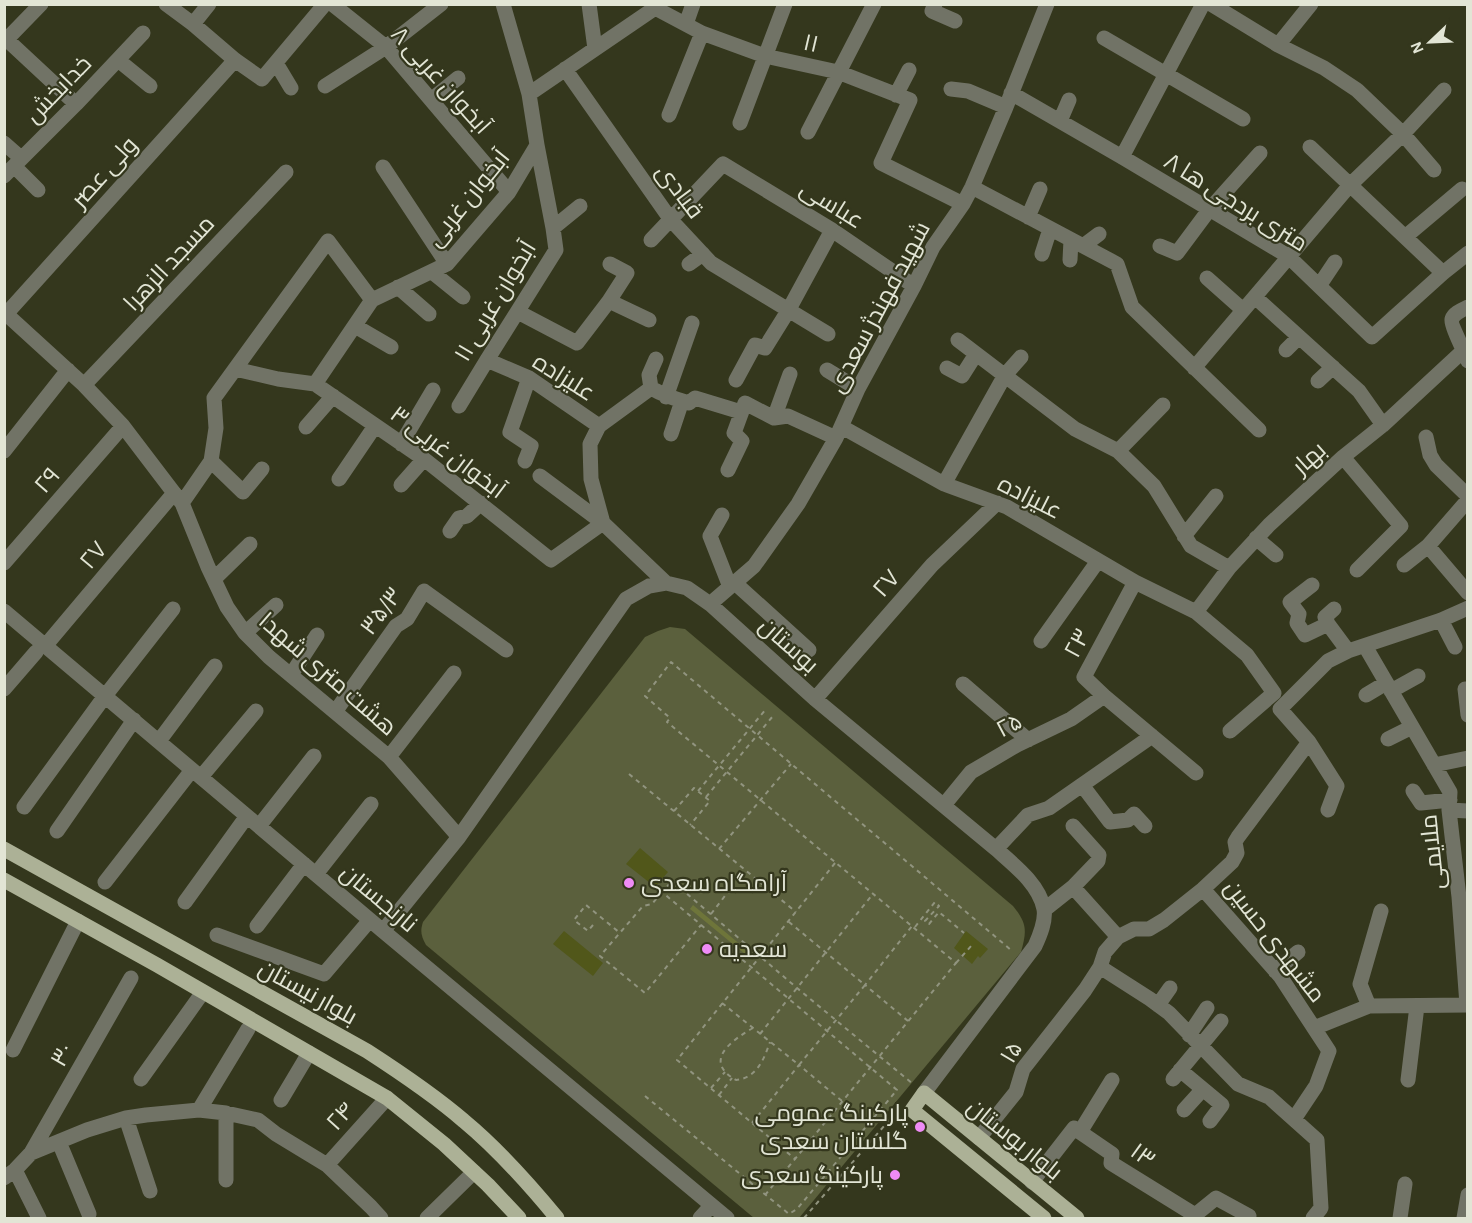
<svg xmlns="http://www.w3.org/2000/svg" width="1472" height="1223" font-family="'Alegreya Sans',Cairo,sans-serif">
	<rect width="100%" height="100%" fill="#34371d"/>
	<path fill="#5b603d" d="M670,627L685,629L1013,906C1027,923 1027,931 1021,952L799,1218H754L426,945C421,936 420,931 423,922L645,637L658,631Z"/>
	<path fill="#6e753a" d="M693,905L748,951L745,954L690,909Z"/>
	<path fill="#51571a" d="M640,848L668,872L655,887L626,864Z
		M564,931L603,963L593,976L553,944Z
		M966,931L988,949L980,958L978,956L972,964L954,948Z"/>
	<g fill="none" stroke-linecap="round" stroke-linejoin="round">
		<path stroke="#91947f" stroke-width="2" stroke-dasharray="4.5 4.5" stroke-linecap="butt" d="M629,774L796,912
			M698,791L766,709
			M706,797L773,716
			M674,811L694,788L710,801L690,825
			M719,849L791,764
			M835,863L677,1060L795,1159L956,963L667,722L670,718L645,696L671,662L1011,950
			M661,879L668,885
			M662,892L652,904L643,906L600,956L645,993L701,925
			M711,914L728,892
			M593,925L588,931L574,920L586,905L620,933
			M915,927L935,902L939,906L925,921L929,924L939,912L964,933
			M956,963L972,945
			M722,1003L799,1065L865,985L789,922
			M908,1021L865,985L912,926
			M753,1028C732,1040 702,1061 736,1080C757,1078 764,1059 770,1042
			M760,1034L873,894
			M711,1088L725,1072
			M719,1095L732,1078
			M645,1096L789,1214L797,1209L897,1090L662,892L672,881L797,988L913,1084
			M752,1123L799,1065L842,1101
			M765,1195L795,1159
			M804,1218L898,1110"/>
		<path stroke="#717366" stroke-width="15" d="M166,4L193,24L235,60L262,79L325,4
			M332,4L386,47L509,192
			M589,4L595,49
			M935,4L932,11L955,21
			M1211,4L1278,45L1324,68L1357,90L1403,134L1434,170
			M655,8L702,33L765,56L838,72L910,100L881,163L963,204
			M193,24L209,4
			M686,24L693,4
			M4,37L76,104
			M1104,38L1243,119
			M7,39L41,4
			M1278,45L1311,4
			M118,60L150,86
			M276,63L291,88
			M565,69L671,220L711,263L828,334
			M325,86L386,47L441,4
			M951,89L968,91L1006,107
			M1011,93L1122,157L1288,256L1372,337L1443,273L1468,253
			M529,94L655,8
			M896,95L909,70
			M431,100L458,78
			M669,115L702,33
			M1060,121L1069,100
			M740,123L785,4
			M808,132L874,4
			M4,143L21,158
			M1310,147L1443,273
			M1122,157L1203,4
			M14,166L38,190
			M383,167L447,264
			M4,176L76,104L143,33
			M972,187L1117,264L1132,307L1259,430
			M1028,217L1040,189
			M553,228L580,206
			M1405,237L1462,189
			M651,240L723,164L832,230L914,286
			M1083,246L1099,234
			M1160,246L1177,253L1209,210L1260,153
			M1042,254L1050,229
			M1070,260L1071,240
			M689,264L703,254
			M432,272L463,297
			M1207,278L1243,310
			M1319,286L1335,262
			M398,287L429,314
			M1255,297L1359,391L1383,425
			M609,301L649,320
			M1468,307C1462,310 1454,313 1452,319C1450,324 1465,353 1468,361
			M4,312L84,385L123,426L174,493L182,503L208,567L227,607L245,633L269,657L389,757L459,837
			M518,312L577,343L609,301L627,273L610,264
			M7,313L235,60
			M355,326L391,347
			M958,340L1075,429L1118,451L1154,486L1191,546L1229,568
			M1286,350L1299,337
			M487,360L529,378L599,426
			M947,368L962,376L976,354
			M1194,368L1350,185L1403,134L1444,90
			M235,369L328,241L372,300
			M827,370L858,389
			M736,380L755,345L765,348L788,311L832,230
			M1318,381L1333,367
			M315,384L424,459L551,560L603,523L591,479L590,444L599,426L651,388C663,395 675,399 689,403L695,398L741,412
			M84,385L286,172
			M651,388L649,375L656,359
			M666,397L692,323
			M459,406L487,360L556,250L553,228L537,145L529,94L503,4
			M774,418L790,374
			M306,427L333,396
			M842,427L944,484L1007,507L1135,582L1196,612L1247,655L1274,693L1230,731
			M671,434L682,401
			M1426,437L1430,455L1436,465L1468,496
			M401,444L433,390
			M4,451L68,370
			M1118,451L1163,405
			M1343,457L1401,526L1357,570
			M211,461L243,492L262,469
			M525,461L531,446L510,432L529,378
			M728,470L742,441L734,433L745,403L774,418L788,416L836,438
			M540,476L603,523L666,583
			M339,479L375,426
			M944,484L1005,375L1021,357
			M401,485L424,459
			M182,503L211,461L216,428L214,398L235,369L278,379L315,384L372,300L447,264L509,192L537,145
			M722,515L710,536L730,587
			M450,531L459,518L467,516L481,503
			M1184,536L1216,496
			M1256,538L1276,555
			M1428,546L1468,593
			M4,563L123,426
			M1404,565L1428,546L1468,500
			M214,579L250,544
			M1135,582L1084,677L1104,696L1196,773
			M735,583L809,650
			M1312,585L1290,602L1299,614L1297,623L1305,635L1328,624L1348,651
			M710,604L754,566L798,504L836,438L858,389L914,286L933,247L963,204L972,187L1006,107L1047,4
			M4,611L383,931L727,1218
			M1196,612L1229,568L1269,525L1343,457L1383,425L1464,350
			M1441,620L1455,647
			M1328,624L1325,617L1334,609
			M245,633L276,605
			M1041,641L1098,561
			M46,645L174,493
			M1365,646L1450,792L1449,810L1459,897L1467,1005
			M291,675L317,635
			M963,684L1028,740
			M4,689L36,652
			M1468,689H1465L1468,715
			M1391,691L1418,676
			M1366,695L1386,683
			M815,699L932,565L997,503
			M335,712L396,626L407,619L424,591L506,650
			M1388,739L1412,727
			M159,741L215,666
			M389,757L454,673
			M1434,765L1468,758
			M201,777L256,711
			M1082,785L1110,822L1128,820L1134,814L1145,826
			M1413,791L1421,803L1450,800
			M944,805L971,772L1017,745L1071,719L1104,696
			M24,807L105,696L173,609
			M1328,810L1337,786L1309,742L1280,709L1328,661L1348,651L1441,620L1468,608
			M1449,810L1468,811
			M259,826L314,756
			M57,831L134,720
			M996,849L1028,815L1049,808L1152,736
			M316,874L371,804
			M105,882L192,770
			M1073,887L1118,937
			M1203,889L1280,976L1329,1051L1316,1086L1294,1119
			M185,902L247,816
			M1044,910L1073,887L1098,861L1099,855L1073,826
			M257,926L304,864
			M383,931L459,837L626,599L649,586L666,583L687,588L710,604L815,699L996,849C1014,865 1039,884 1044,909C1046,921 1040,935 1035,946L924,1093
			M217,935L324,974L370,920
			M1100,967L1150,999L1169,1013L1238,1084L1269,1097L1317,1140L1321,1208L1313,1218
			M1275,971L1298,952
			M1158,1005L1170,988
			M1369,1006L1360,984L1381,911
			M1314,1028L1369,1006L1468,1005
			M1189,1035L1207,1008
			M13,1050L78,921
			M1180,1070L1222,1105L1210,1121
			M141,1079L203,992
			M1173,1079L1221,1021
			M1408,1080L1417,1006
			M281,1100L309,1053
			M199,1110L248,1029
			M1184,1110L1203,1089
			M126,1118L150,1191
			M1080,1132L1112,1080
			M979,1138L1016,1092L1023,1069L1085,990L1100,967L1105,952L1118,937L1134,929H1149L1164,920L1203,889L1232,862L1237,853L1235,842L1238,837L1309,742
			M59,1142L89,1214
			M31,1153L87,1130L126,1118L146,1115L199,1110L226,1113L258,1120L276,1134L327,1165L371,1207L381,1218
			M327,1165L387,1098
			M15,1170L39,1218
			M4,1178L15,1170L31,1153L131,978
			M226,1180V1113
			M1032,1182L1074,1128L1112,1154L1111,1163L1195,1215L1216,1198L1249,1216
			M427,1218L474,1172
			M700,1218L711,1206
			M1400,1218L1405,1184
			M1464,1218L1468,1195"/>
		<path stroke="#acb196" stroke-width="15" d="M4,849L367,1051C401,1073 434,1095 464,1121C499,1150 529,1184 557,1218
			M4,880L157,965L387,1098L444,1144L488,1185L519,1218
			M1044,1218L912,1110L924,1093L1077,1218"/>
	</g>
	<g fill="#ef8bf6" stroke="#34371d" stroke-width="2">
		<circle cx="629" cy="883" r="6"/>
		<circle cx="707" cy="949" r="6"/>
		<circle cx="920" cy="1127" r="6"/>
		<circle cx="895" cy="1175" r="6"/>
	</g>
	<g text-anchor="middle" stroke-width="4.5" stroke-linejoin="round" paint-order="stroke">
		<g font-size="24" fill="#e2e5d5" stroke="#34371d">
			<text transform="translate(811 43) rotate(13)" y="8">۱۱</text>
			<text transform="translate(441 80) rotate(48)" y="8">آبخوان غربی ۸</text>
			<text transform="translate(58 89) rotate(-46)" y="8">خدابخش</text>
			<text transform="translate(104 172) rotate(-48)" y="8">ولی عصر</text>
			<text transform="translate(680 191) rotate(53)" y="8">قبادی</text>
			<text transform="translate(468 198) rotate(-51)" y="8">آبخوان غربی</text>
			<text transform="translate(1236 202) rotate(32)" y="8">۸ متری بردجی ها</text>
			<text transform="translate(832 204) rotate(32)" y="8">عباسی</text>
			<text transform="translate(169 263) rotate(-47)" y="8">مسجد الزهرا</text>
			<text transform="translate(495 301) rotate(-59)" y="8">آبخوان غربی ۱۱</text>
			<text transform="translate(879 307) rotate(-62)" y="8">شهید فهندژ سعدی</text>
			<text transform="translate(564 377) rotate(32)" y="8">علیزاده</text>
			<text transform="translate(448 452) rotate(37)" y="8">آبخوان غربی ۳</text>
			<text transform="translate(1309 458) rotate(-42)" y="8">بهار</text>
			<text transform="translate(47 480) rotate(-49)" y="8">۲۹</text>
			<text transform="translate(1030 497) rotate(27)" y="8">علیزاده</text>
			<text transform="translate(93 555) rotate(-50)" y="8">۲۷</text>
			<text transform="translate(886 583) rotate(-49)" y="8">۲۷</text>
			<text transform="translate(381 611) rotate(-53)" y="8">۳۵/۳</text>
			<text transform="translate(1077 643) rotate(-62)" y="8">۲۳</text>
			<text transform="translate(789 645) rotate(42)" y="8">بوستان</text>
			<text transform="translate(328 674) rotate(41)" y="8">هشت متری شهدا</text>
			<text transform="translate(1009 725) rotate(-28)" y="8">۲۵</text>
			<text transform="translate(1432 852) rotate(-96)" y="8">ملایمی</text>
			<text transform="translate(379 898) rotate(40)" y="8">نارنجستان</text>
			<text transform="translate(1275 941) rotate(52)" y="8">مشهدی حسین</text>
			<text transform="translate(308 992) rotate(29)" y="8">بلوار نیستان</text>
			<text transform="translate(1011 1052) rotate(-59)" y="8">۱۵</text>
			<text transform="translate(62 1055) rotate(-60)" y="8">۳۰</text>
			<text transform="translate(340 1116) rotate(-48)" y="8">۲۴</text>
			<text transform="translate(1015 1139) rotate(39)" y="8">بلوار بوستان</text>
			<text transform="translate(1143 1155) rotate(36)" y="8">۱۳</text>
		</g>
		<g font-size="24" fill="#e2e5d5" stroke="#34371d" text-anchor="start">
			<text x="641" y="891">آرامگاه سعدی</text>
			<text x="719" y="957">سعدیه</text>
			<text x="908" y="1121" text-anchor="end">پارکینگ عمومی<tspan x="908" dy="28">گلستان سعدی</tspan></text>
			<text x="883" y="1183" text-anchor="end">پارکینگ سعدی</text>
		</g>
	</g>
	<rect width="1472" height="1223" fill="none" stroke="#e2e5d5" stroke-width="12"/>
	<g transform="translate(1430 42) rotate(247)" stroke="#34371d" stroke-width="4.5" paint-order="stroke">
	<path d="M0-4.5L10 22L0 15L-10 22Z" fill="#e2e5d5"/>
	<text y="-9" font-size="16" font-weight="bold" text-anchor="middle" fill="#e2e5d5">N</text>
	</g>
</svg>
